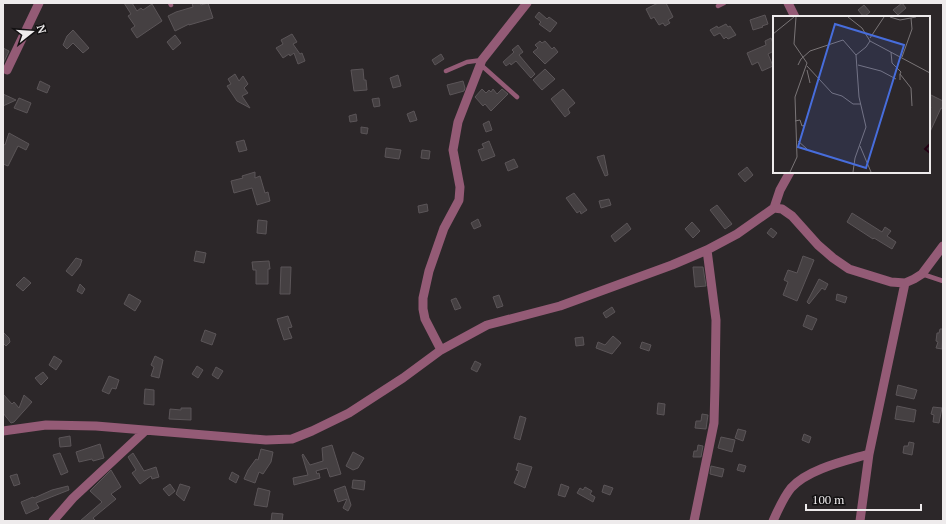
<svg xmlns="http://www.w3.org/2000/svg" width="946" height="524" font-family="'PT Serif',serif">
	<rect width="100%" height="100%" fill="#2c2729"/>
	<path fill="#454042" stroke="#5b5558" d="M124,3H132L137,11L141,8L143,10L152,4L162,21L137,38L131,29L135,26L128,16L131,14Z
		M192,3H200L201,5L208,3L213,18L189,25V24L175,31L168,16L176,12L193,7Z
		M658,3H666L673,17L668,20L670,23L665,26L663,23L659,25L654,17L651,19L646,9Z
		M902,3L906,8L898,15L893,10Z
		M864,5L870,12L864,17L858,10Z
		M539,12L547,19L549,17L557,23L550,32L539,24L541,22L535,17Z
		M765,15L768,24L762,26L763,27L753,30L750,20Z
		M726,24L728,27L730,26L736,35L728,39L726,37L724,39L720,33L714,36L710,30L717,26L718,28Z
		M73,30L89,48L83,53L73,43L67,49L63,45L67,36Z
		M292,34L297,42L293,44L300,54L302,53L305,61L298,64L294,53L290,56L289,54L283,58L276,48L283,44L281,40Z
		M175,35L181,43L173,50L167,42Z
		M771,38L774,46V51L768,54L773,66L762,71L758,62L752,65L747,53L766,45L765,41Z
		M540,41L542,43L545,41L552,49L554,47L558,52L545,64L533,52L538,48L535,45Z
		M518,45L523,52L519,55L535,74L531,78L516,61L511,65L510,63L506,66L503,62L514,52L512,50Z
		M3,48L9,51L3,64Z
		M441,54L444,59L435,65L432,60Z
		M363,69L364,80H366L367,90L354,91L351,70Z
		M545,69L555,79L542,90L533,80Z
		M235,74L239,81L243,76L248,84L244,88L248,93L242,96L250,108L237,101L227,86L231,84L228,79Z
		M398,75L401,86L393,88L390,78Z
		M40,81L50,86L47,93L37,89Z
		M463,81L465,88L464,91L450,95L447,85Z
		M482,89L486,93L489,90L491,92L493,89L497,94L502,89L508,94L491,111L485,104L483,106L475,97Z
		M563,89L575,103L568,109L570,113L565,117L551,99Z
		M3,94L16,100L3,106Z
		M929,94L943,101V109L941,108L929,134V112L931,107L929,106Z
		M19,98L31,103L27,113L14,108Z
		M379,98L380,106L374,107L372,99Z
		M414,111L417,120L410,122L407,114Z
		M356,114L357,121L350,122L349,116Z
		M489,121L492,130L486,132L483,124Z
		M361,127L368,128L367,134L361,133Z
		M9,133L29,144L26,150L18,146L8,166L3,164V144L5,145Z
		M244,140L247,150L239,152L236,142Z
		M489,141L495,156L482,161L478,150L484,148L482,144Z
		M386,148L401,150L399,159L385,157Z
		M422,150L430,151L429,159L421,158Z
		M604,155L608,175L605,176L597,157Z
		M514,159L518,167L508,171L505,163Z
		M747,167L753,175L745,182L738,174Z
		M255,172V178L260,176L265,193L268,192L270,201L257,205L252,188L234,193L231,181L243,178L242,176Z
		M574,193L587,210L581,214L580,211L577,213L566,198Z
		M609,199L611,205L601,208L599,201Z
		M427,204L428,211L419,213L418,206Z
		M717,205L732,224L725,229L710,210Z
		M852,213L882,232L885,227L891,231L887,236L896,242L892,249L874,238L873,239L847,222Z
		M478,219L481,226L474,229L471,223Z
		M258,220L267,221L266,234L257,233Z
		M692,222L700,231L693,238L685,229Z
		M627,223L631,229L615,242L611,236Z
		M771,228L777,233L773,238L767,233Z
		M196,251L206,253L204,263L194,261Z
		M803,256L814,260L797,301L783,295L788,282L784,280L788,270L797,273Z
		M76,258L82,260L80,266L72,276L66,271Z
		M269,261L270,269H268V284H256V270H253L252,262Z
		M281,267H291L290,294H280Z
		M693,267H703L706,286L695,287Z
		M24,277L31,283L23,291L16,285Z
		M819,279L828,284L825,290L822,288L809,304L807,302Z
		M80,284L85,289L82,294L77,291Z
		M129,294L141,301L135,311L124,304Z
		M837,294L847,297L845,303L836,300Z
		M499,295L503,306L497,308L493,297Z
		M456,298L461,308L455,310L451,300Z
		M612,307L615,312L606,318L603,313Z
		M807,315L817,319L812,330L803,326Z
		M288,316L292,327L288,328L292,338L284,340L277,319Z
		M940,329H943L942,349L936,348L938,342L936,341L937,333H939Z
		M205,330L216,334L212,345L201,341Z
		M3,332L9,338L10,342L6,346L3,343Z
		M613,336L621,343L612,354L596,348L598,342L605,345Z
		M583,337L584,345L576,346L575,338Z
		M642,342L651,345L649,351L640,348Z
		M54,356L62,361L56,370L49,365Z
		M155,356L163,360L159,378L151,376L154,367L151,365Z
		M475,361L481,364L477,372L471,369Z
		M197,366L203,370L198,378L192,374Z
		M216,367L223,371L218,379L212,375Z
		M43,372L48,378L41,385L35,378Z
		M109,376L119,380L116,389L112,388L109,394L102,391Z
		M898,385L917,390L914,399L896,395Z
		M145,389L154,390V405L144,404Z
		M3,394L12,404L14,402L19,408L24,395L32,402L14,422L11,423L3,413Z
		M658,403L665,404L664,415L657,414Z
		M897,406L916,410L914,422L895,419Z
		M933,407L942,408L939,423L933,422L934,415L931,414Z
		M181,408H191V420L169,419L170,409L181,410Z
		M702,414L708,415L706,429L695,428L696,421H701Z
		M520,416L526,418L520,440L514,438Z
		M738,429L746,431L743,441L735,438Z
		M804,434L811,437L809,443L802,440Z
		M70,436L71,446L60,447L59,438Z
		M721,437L735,440L732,452L718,448Z
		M909,442L914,443L912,455L903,453L904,446H908Z
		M100,444L104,458L93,461L92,459L79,462L76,452Z
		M332,445L341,474L330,477L327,468L316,471L317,474L319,473L320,478L294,485L293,478L308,475L302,455L303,454L310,465L323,461L322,448Z
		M698,445L703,446L701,457H693L694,451H697Z
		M261,449L273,452L271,462L263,474L259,472L255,483L244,479L248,470L256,459L258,460Z
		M353,452L364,458L358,468L353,470L346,466Z
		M60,453L68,472L61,475L53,455Z
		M133,453L144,471L156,467L159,477L152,479L151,476L140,484L132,473L136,470L128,457Z
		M518,463L532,467L525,488L514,483L519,471L516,470Z
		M739,464L746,466L744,472L737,470Z
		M711,466L724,469L722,477L710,474Z
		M111,470L121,487L111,494L116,499L93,518L96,521H80L102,502L90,491Z
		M232,472L239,476L236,483L229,479Z
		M17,474L20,484L14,486L10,476Z
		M353,480L365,481L364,490L352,488Z
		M170,484L175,491L169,496L163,489Z
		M180,484L190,487L184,501L176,494Z
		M561,484L569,487L565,497L558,495Z
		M604,485L613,488L610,495L602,492Z
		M68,486L69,490L36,503L39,508L26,514L21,502L33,497L34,498L52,490Z
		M345,486L351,505L348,511L343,508L347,499L338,502L334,490Z
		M585,487L592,491L590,494L595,497L593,502L577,493L580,488L583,490Z
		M258,488L270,491L267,507L254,505Z
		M272,513L283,514L282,521H271Z"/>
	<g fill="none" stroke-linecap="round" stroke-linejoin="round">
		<path stroke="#945b76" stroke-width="4.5" d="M170,3L171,5
			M718,6L724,3
			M481,65L517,97
			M446,71L467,62L482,60
			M922,274L943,281"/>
		<path stroke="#945b76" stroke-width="9" d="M788,3L795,17
			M7,70L39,3
			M774,208L780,190L790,172
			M441,350L425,319L423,309V298L429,271L444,228L459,200L460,187L453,150L458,122L482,60L527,3
			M3,431L46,425L96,426L266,440L292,439L312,431L349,413L403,378L441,350L487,325L560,306L672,265L707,250L737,234L774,208L782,209L792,216L818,245L833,258L849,269L891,282L905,283L914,279L922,274L943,246
			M53,521L73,498L145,431
			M694,521L714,423L715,386L716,320L707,250
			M773,521C778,510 783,498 791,488C808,469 845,461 869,454
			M860,521L869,454L905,283"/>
	</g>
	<g transform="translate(773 16)">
		<rect width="157" height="157" fill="#2c2729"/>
		<path fill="none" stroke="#240014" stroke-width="2" d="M157,128L152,133L157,137"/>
		<path fill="none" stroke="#7a7577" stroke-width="1" d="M75,1L89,12L97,25L157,57M117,1L127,4L143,1M0,18L21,1M97,22L111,1M118,36L119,47L128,56L127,58M129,41L139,13L138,2M25,49L28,43L37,35L70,24L83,39M85,49L108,55L123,63M34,50L59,77L69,80L80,88H88M34,54L37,67M127,64V58L138,72L139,90M22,105L27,104L29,110L32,109M25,125L34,133M87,130L98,156M17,156L24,141L22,81L34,47L21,28L23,1M80,156L82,142L93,111L86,81L83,39L93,31L97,25"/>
		<path fill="#476ddc" fill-opacity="0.15" stroke="#476ddc" stroke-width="2" d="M62,8L131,29L93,152L25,131Z"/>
		<rect width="157" height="157" fill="none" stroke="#eeebec" stroke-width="2"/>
	</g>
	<rect width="946" height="524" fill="none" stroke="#eeebec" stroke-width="8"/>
	<g transform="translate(32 32) rotate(73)" stroke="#131112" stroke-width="3" paint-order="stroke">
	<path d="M0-3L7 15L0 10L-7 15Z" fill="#eeebec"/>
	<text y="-6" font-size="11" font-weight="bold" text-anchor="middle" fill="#eeebec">N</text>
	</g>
	<path d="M806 504v6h115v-6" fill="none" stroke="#eeebec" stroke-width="2"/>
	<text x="812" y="504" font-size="12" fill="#eeebec" stroke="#131112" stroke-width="3" paint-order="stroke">100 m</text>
</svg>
